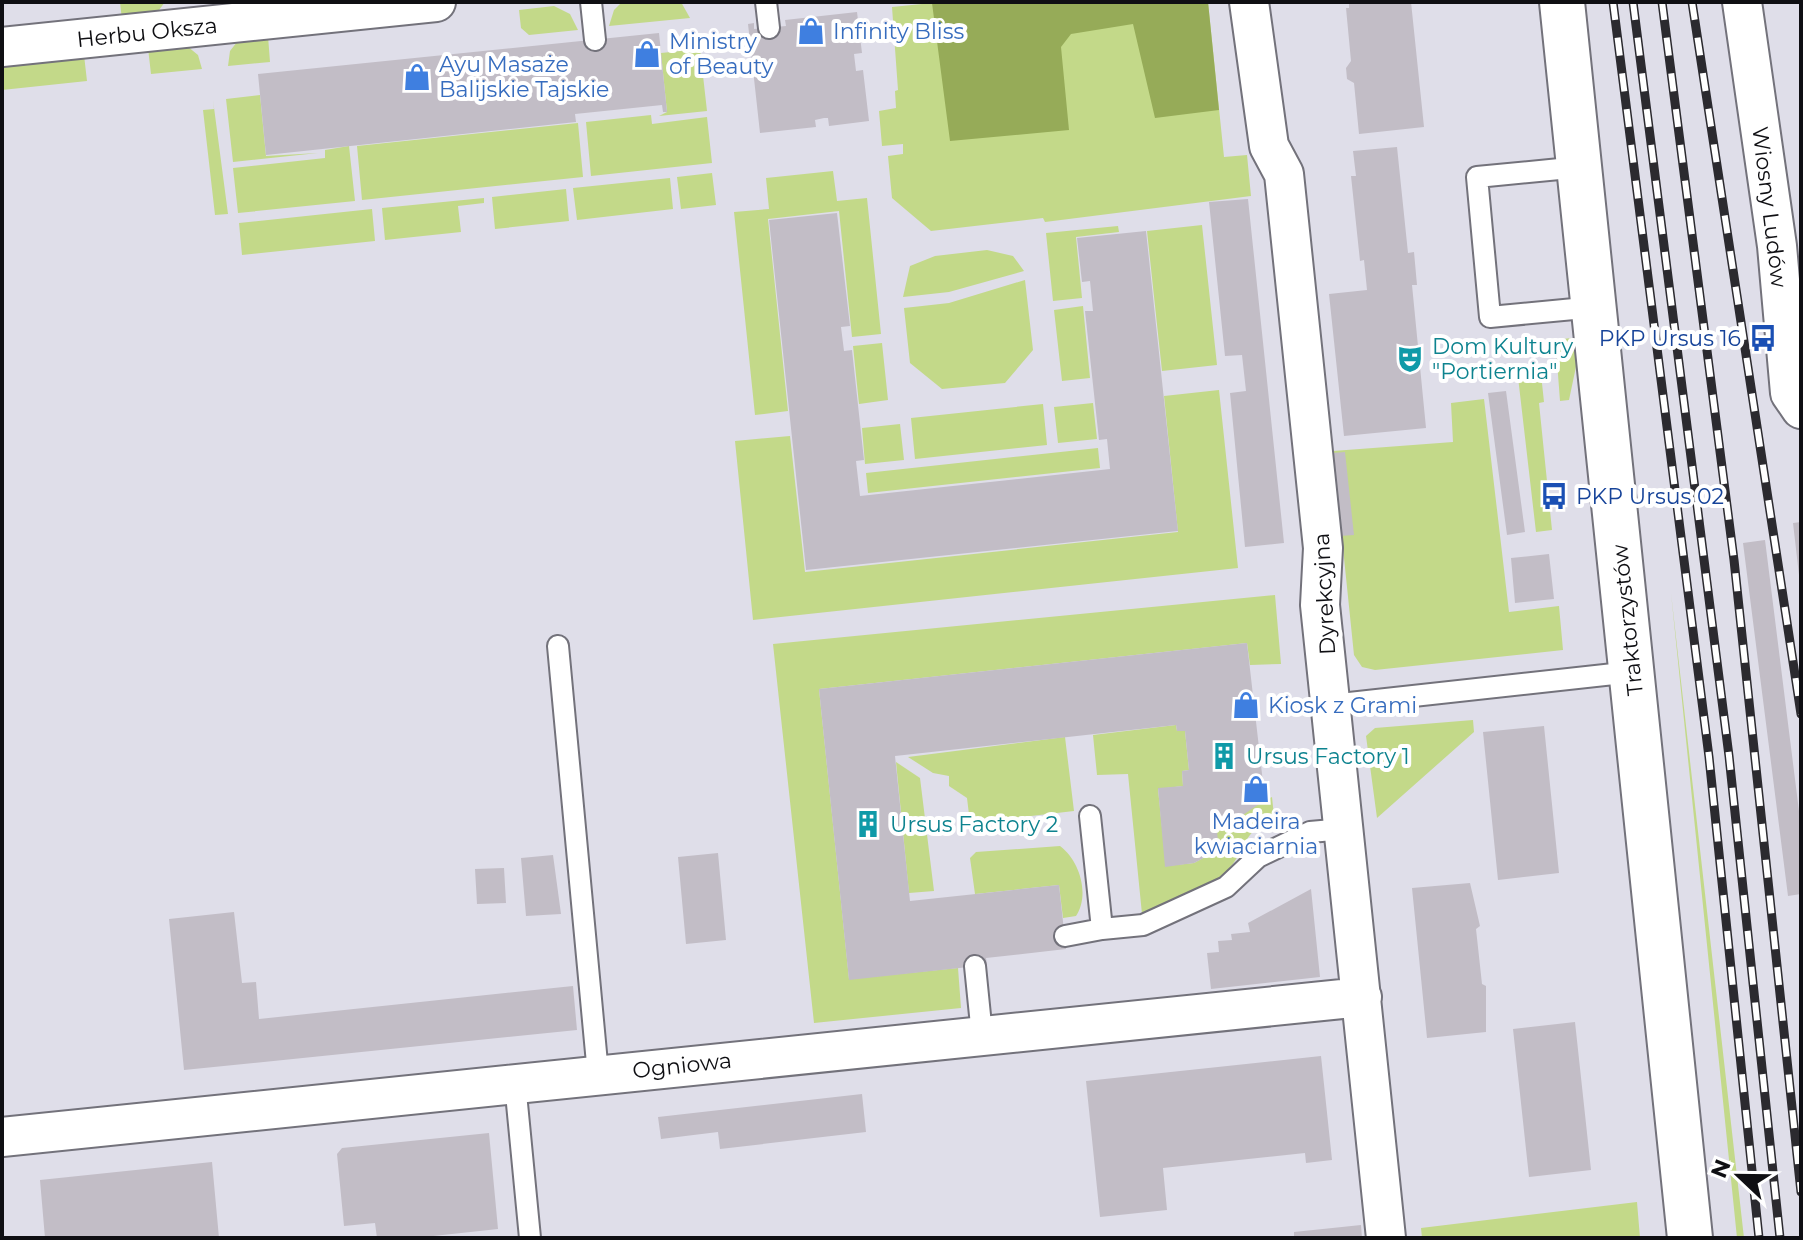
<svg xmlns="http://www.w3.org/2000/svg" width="1803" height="1240" font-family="Montserrat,sans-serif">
	<rect width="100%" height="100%" fill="#dfdee9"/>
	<path fill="#c3d989" d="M120,2H165L156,14L122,20Z
		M622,2H681L690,18L609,26L614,10Z
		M942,2H1208L1224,157L1247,155L1251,196L1045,222L1043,218L931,231L892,198L888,156L903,154V144L882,146L879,111L896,108L895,91L898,90L892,7Z
		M554,6L570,14L578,30L529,35L521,28L519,10Z
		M268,36L270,62L228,66L230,51L237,42Z
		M187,46L198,55L202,69L151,74L148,48Z
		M700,49L707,111L659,116L667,112L661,53Z
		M84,55L87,81L2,90V63Z
		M260,95L266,156L318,153L233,162L226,99Z
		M213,100L228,214L215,215L203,110L214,109Z
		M651,115L652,124L707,117L712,163L591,176L586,122Z
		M578,123L583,177L362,200L357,146Z
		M349,146L355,201L238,213L233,168L325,158V150Z
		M833,171L837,201L867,198L881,334L852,337L839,211L768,219L788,411L755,415L734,212L769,209L766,178Z
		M712,173L716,205L681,209L677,177Z
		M670,178L673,209L577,220L573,188Z
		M566,189L569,221L495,229L492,197Z
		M484,198V203L458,206L461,232L385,240L382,208Z
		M372,209L375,241L242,255L239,223Z
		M1202,225L1217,365L1162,371L1147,231Z
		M1118,226L1119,232L1076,237L1082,298L1053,301L1046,233Z
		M987,250L1013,256L1024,271L949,292L903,297L910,266L935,256Z
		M1025,280L1033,350L1005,383L942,389L910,363L904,308L949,303Z
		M1083,306L1090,378L1062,381L1054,310Z
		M1572,338L1576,341L1577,362L1569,400L1560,401L1556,348L1562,339Z
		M882,343L888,400L859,404L853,346Z
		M1541,374L1544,402L1539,403L1552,530L1536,532L1518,377Z
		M1219,390L1238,568L753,620L735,441L790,436L805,572L1178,532L1164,396Z
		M1484,399L1509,612L1559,606L1563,650L1375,670L1362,667L1354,655L1333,451L1453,442L1451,403Z
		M1093,403L1097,439L1058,443L1054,407Z
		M1043,404L1047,445L915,459L911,418Z
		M900,424L904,460L865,464L862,428Z
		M1098,448L1100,468L868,493L866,473Z
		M1671,593L1744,1238H1737Z
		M1275,595L1281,664L1250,665L1247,643L819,689L849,979L958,968L961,1008L814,1023L773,644Z
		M1473,720L1474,732L1377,818L1366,736L1375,728Z
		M1176,725L1177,731H1185L1189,770L1182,771L1183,786L1158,789L1166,866L1194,863L1218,850L1216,822L1272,797L1274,816C1239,835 1247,851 1226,872C1213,885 1160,912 1142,914L1128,774L1097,775L1093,735Z
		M1065,737L1074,811L970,823L967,798L949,786V776L933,773L908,757Z
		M896,762L920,778L934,891L909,893Z
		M1060,846C1080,861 1090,895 1076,916L1063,918L1059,885L975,894L970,858L976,852Z
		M1637,1202L1640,1238H1422L1421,1228Z"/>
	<path fill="#96ab58" d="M1208,2L1219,110L1155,118L1133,24L1071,34L1061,47L1069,130L950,141L932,3Z"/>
	<path fill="#c2bdc6" d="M1349,2H1411L1424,127L1359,134L1354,83L1347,79L1346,68L1351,61L1346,8H1349Z
		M857,12L862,53L854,54L856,71L863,70L869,121L829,126L828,118H824L815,120L816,127L760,133L748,24L754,23V29L786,26L785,20Z
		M659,33L667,112H663L662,105L575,114L576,122L266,155L258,74Z
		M1397,147L1408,253L1414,252L1417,285H1412L1426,428L1344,436L1329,294L1367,290L1364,260L1360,261L1351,176H1356L1353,151Z
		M1248,199L1284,543L1245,547L1230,393L1246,391L1242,355L1225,356L1209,202Z
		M837,213L850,326L841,327L844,351L852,350L864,460L856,461L860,496L1110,469L1107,439L1099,440L1085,311H1093L1090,281L1082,282L1077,238L1146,231L1178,531L806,570L769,220Z
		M1506,391L1525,532L1507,535L1488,393Z
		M1345,452L1354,535L1340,536L1332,453Z
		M1801,522V575H1799L1793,523Z
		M1765,540L1801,827V894L1788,896L1743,543Z
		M1549,554L1554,599L1515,603L1511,558Z
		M1247,643L1265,800L1237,819L1216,822L1219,850L1194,863L1165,867L1158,788L1183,786L1182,771L1189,770L1185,731H1177L1176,725L895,756L910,901L1059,885L1066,949L986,958L987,965L849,980L819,689Z
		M1544,726L1559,873L1498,880L1483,732Z
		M718,853L726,940L686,944L678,857Z
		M553,855L561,914L526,916L521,858Z
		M504,868L506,903L477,904L475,869Z
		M1470,883L1480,926L1476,929L1482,984L1486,986V1032L1427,1038L1412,888Z
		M1311,889L1320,977L1211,989L1207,953L1219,952L1218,941L1232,940L1231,934L1250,932L1248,923Z
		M234,912L242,983L256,982L259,1019L573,986L577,1030L184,1070L169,919Z
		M1575,1022L1591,1170L1529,1177L1513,1029Z
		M1321,1056L1332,1160L1306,1163L1305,1153L1163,1168L1167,1210L1100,1217L1086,1081Z
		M862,1094L866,1132L720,1149L718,1132L661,1139L658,1117Z
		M489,1133L498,1229L415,1238H377L375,1223L344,1226L337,1154L342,1148Z
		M212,1162L219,1238H45L40,1180Z
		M1361,1225L1362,1238H1294V1232Z"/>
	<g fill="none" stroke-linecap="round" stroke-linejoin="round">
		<g stroke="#73727b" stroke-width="24">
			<path id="lane" d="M591,2L595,40
				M766,2L769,28
				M1580,167L1477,177L1490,317L1595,307
				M558,646L598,1074
				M1331,705L1632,672
				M1090,816L1102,929L1143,925L1226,887L1258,857L1310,832L1344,829
				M1065,936L1102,929
				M975,966L982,1035
				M515,1083L530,1238"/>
		</g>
		<g stroke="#73727b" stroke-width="42">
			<path id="street" d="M1249,2L1269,146L1284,174L1323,548L1320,605L1386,1238
				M1742,2L1777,246L1790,393L1801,409
				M2,47L436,2
				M2,1137L1362,997"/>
		</g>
		<g stroke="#73727b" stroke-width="48">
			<path id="secondary" d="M1562,2L1690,1238"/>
		</g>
		<use href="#lane" stroke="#fff" stroke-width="20"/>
		<use href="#street" stroke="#fff" stroke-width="38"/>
		<use href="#secondary" stroke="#fff" stroke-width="44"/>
		<g stroke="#2b2a2f" stroke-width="9">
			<path id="rail" d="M1613,2L1709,757L1759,1238
				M1633,2L1729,756L1780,1238
				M1662,2L1734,560L1801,1192
				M1692,2L1801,714"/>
		</g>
		<use href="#rail" stroke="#fff" stroke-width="6" stroke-dasharray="18" stroke-linecap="butt"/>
	</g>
	<defs>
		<g id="shop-bare" transform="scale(2.16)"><path d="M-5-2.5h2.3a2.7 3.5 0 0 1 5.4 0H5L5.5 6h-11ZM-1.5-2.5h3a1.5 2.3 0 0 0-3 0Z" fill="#3f7fe0" stroke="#fff" stroke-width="2.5" paint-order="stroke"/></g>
		<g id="bus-bare" transform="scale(2.16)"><path d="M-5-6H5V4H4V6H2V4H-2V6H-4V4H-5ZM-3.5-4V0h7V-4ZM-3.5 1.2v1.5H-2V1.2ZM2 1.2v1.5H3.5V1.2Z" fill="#1a4fb4" stroke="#fff" stroke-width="2.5" paint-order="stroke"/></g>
		<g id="theatre-bare" transform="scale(2.16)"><path d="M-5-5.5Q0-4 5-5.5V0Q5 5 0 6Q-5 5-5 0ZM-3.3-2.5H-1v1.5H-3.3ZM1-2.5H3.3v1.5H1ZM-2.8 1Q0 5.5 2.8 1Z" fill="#0f9aa8" stroke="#fff" stroke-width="2.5" paint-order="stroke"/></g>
		<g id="building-bare" transform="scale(2.16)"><path d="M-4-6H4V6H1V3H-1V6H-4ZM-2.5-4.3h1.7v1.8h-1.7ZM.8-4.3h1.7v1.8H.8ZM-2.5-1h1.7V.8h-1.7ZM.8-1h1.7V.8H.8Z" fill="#0f9aa8" stroke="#fff" stroke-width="2.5" paint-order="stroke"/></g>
	</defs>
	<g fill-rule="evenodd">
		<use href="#shop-bare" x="811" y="31"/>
		<use href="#shop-bare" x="647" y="54"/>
		<use href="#shop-bare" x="417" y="77"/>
		<use href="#bus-bare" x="1763" y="338"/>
		<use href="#theatre-bare" x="1410" y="359"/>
		<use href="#bus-bare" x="1554" y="496"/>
		<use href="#shop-bare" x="1246" y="705"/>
		<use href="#building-bare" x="1224" y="756"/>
		<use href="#shop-bare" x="1256" y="789"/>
		<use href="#building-bare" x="868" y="824"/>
	</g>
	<g text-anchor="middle" stroke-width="8" stroke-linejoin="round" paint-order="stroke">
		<g font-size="22" fill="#366cbe" stroke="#fff" text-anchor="start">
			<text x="833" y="39">Infinity Bliss</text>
			<text x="669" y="49">Ministry<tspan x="669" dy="25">of Beauty</tspan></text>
			<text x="439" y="72">Ayu Masaże<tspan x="439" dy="25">Balijskie Tajskie</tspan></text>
			<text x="1268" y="713">Kiosk z Grami</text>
			<text x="1256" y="829" text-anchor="middle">Madeira<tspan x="1256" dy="25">kwiaciarnia</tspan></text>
		</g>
		<g font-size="22" fill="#0f0f13" stroke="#fff">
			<text transform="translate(147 32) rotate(-6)" y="8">Herbu Oksza</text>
			<text transform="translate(1770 207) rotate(83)" y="8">Wiosny Ludów</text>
			<text transform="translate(1324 594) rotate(-93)" y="8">Dyrekcyjna</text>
			<text transform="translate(1627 620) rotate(-96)" y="8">Traktorzystów</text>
			<text transform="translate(682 1065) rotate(-6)" y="8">Ogniowa</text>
		</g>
		<g font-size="22" fill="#164399" stroke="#fff" text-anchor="end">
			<text x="1741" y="346">PKP Ursus 16</text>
			<text x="1576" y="504" text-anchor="start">PKP Ursus 02</text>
		</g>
		<g font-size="22" fill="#0d838f" stroke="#fff" text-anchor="start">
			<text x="1432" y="354">Dom Kultury<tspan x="1432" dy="25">"Portiernia"</tspan></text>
			<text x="1246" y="764">Ursus Factory 1</text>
			<text x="890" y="832">Ursus Factory 2</text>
		</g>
	</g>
	<rect width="1803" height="1240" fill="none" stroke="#0f0f13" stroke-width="8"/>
	<g transform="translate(1739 1176) rotate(292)" stroke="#ffffff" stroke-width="6" paint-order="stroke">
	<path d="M0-6L14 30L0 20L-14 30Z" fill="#0f0f13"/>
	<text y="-12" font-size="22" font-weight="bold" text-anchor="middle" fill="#0f0f13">N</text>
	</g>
</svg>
